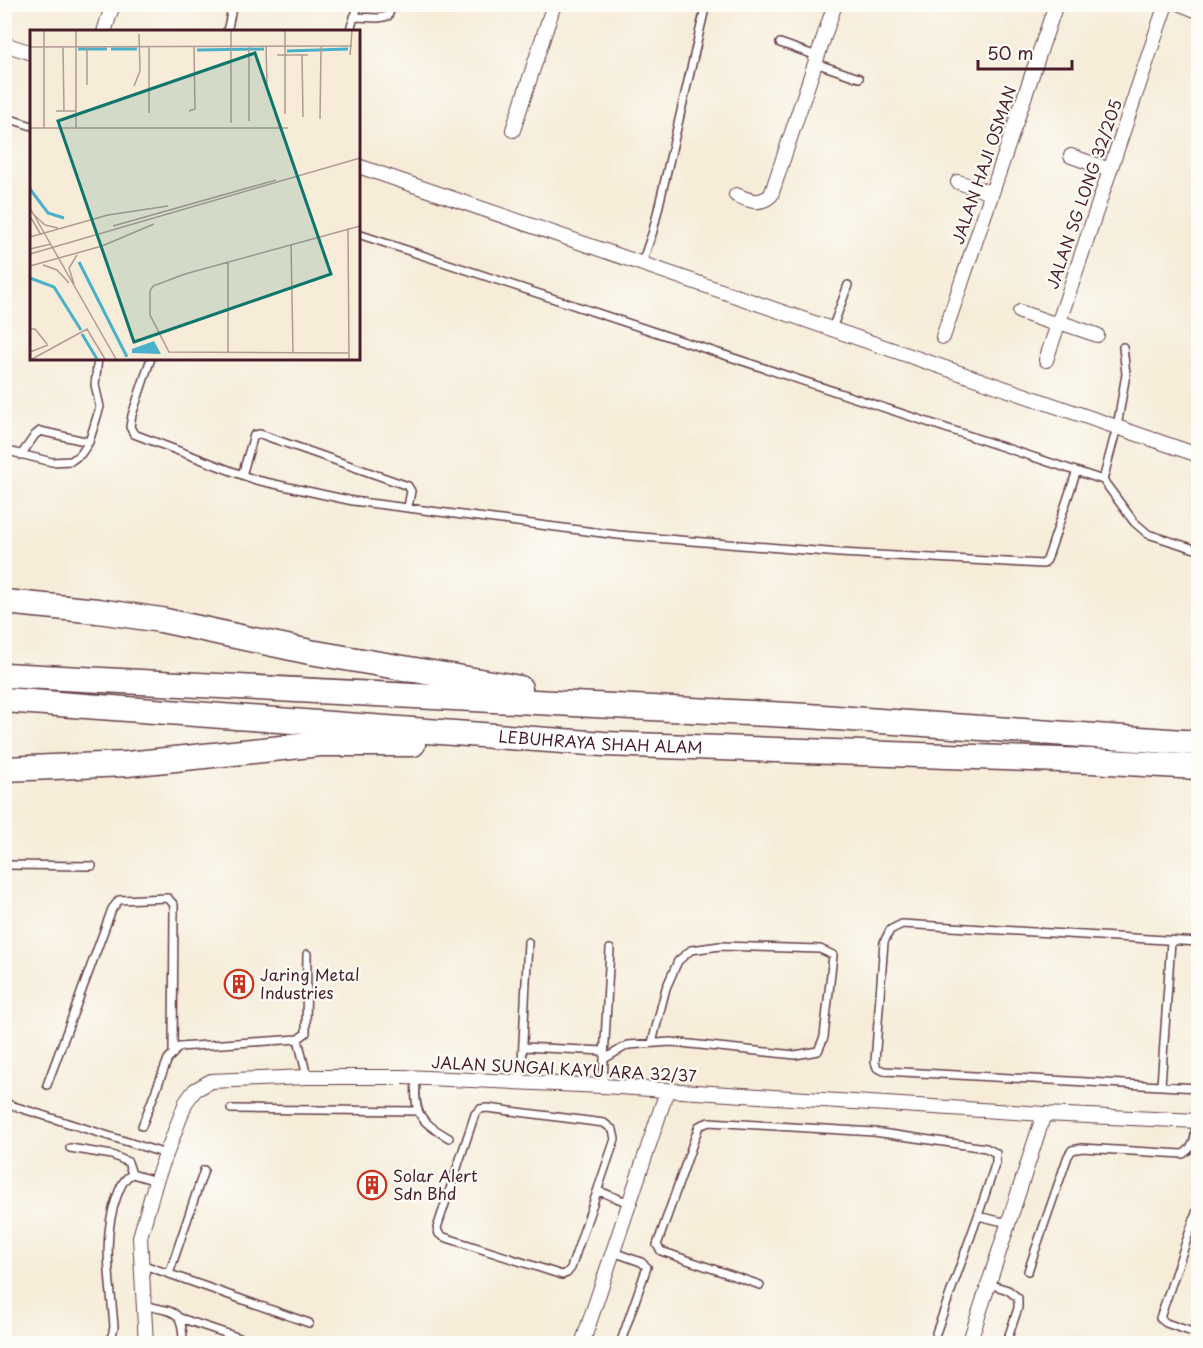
<svg xmlns="http://www.w3.org/2000/svg" width="1203" height="1348" font-family="'Playpen Sans',sans-serif">
	<rect width="100%" height="100%" fill="#fdfcf7"/>
	<filter id="ink" filterUnits="userSpaceOnUse"><feTurbulence type="fractalNoise" baseFrequency=".0167" numOctaves="2"/><feDisplacementMap in="SourceGraphic" scale="12" xChannelSelector="R" yChannelSelector="G"/><feConvolveMatrix kernelMatrix="1 2 1 2 8 2 1 2 1" color-interpolation-filters="sRGB"/></filter>
	<filter id="wash" filterUnits="userSpaceOnUse"><feTurbulence type="fractalNoise" baseFrequency=".008" numOctaves="4" result="noise"/><feDisplacementMap in="SourceGraphic" scale="24" xChannelSelector="R" yChannelSelector="G"/><feGaussianBlur stdDeviation="1.35" result="paint"/><feColorMatrix in="noise" values="0 0 0 0 0 0 0 0 0 0 0 0 0 0 0 0 0 1.4 0 .05"/><feComposite in="paint" operator="in"/></filter>
	<g filter="url(#wash)">
		<rect width="100%" height="100%" fill="#f6ecd8"/>
	</g>
	<g filter="url(#ink)">
		<g fill="none" stroke-linecap="round" stroke-linejoin="round">
			<g stroke="#643e45" stroke-width="10">
				<path id="lane" d="M354,17L378,18L388,16L393,4
					M227,32L233,4
					M349,32L359,4
					M780,43L817,56
					M815,63L859,78
					M4,117L32,126
					M358,234L1103,480L1117,427L1126,374L1123,347
					M642,263L653,231L706,4
					M832,329L848,285
					M151,358L132,415L130,427L134,434L242,475L256,480L353,501L618,535L840,553L1043,564L1047,560L1076,473
					M4,450L52,462L71,461L81,454L89,442L100,407L95,385L98,358
					M21,455L35,435L40,431L89,442
					M242,475L254,435L260,434L408,486L411,491L408,507
					M1103,480L1134,522L1148,534L1198,550
					M4,865L92,866
					M1198,942L902,924L890,930L884,942L875,1062L877,1068L884,1071L1198,1088
					M298,1039L306,1033L307,954
					M523,1047L604,1051
					M604,1059L610,949
					M416,1078C414,1114 418,1120 449,1138
					M521,1082L528,942
					M47,1085L112,909L119,900L168,898L174,905L173,1054
					M603,1086L604,1059L628,1045L671,1042L795,1055L818,1051L824,1037L833,955L820,949L720,946L691,950L678,961L666,988L652,1043
					M1161,1086L1171,941
					M4,1103L166,1154
					M487,1108L604,1123L613,1130L615,1139L571,1268L567,1273L562,1275L444,1237L439,1234L437,1228L475,1114L480,1109Z
					M231,1109L418,1111
					M142,1126L168,1059L179,1047L298,1039L307,1077
					M70,1148L112,1155L128,1162L132,1174
					M599,1191L629,1203
					M1198,1207L1160,1318L1166,1323L1198,1334
					M613,1252L641,1262L647,1267L620,1344
					M141,1264L309,1323
					M1028,1271L1068,1156L1072,1150L1082,1148L1183,1154C1196,1146 1195,1136 1196,1121
					M169,1274L204,1170
					M989,1284L1008,1290L1018,1298V1308L1006,1344
					M760,1285L661,1251L657,1245L699,1126L709,1122L874,1132L986,1148L996,1153V1162L978,1216
					M143,1305C174,1313 183,1307 183,1344
					M180,1318L258,1344
					M936,1333L978,1216L1008,1223
					M105,1344L112,1336L114,1327C111,1284 101,1238 117,1196C121,1186 123,1179 132,1174L156,1181"/>
			</g>
			<g stroke="#643e45" stroke-width="16">
				<path id="street" d="M1181,4L1198,11
					M104,32L113,4
					M4,44L32,53
					M513,130L554,4
					M1071,156L1110,170
					M358,166L1198,455
					M958,182L991,193
					M736,195C749,200 759,206 771,195L835,4
					M1020,312L1058,325
					M1059,322L1097,335
					M943,337L1056,4
					M1046,360L1166,4
					M146,1344L140,1237L156,1181L186,1102L195,1090L211,1081L307,1077H404L603,1086L1044,1114L1198,1121
					M582,1344L667,1091
					M969,1344L1044,1114"/>
			</g>
			<g stroke="#643e45" stroke-width="27">
				<g id="highway">
					<path d="M4,602L98,611L161,620L310,652L520,688"/>
					<path d="M4,675L808,716L1198,743"/>
					<path id="s1" d="M4,700L604,744L1091,761L1198,767"/>
					<path d="M4,769L127,764L320,744H413"/>
				</g>
			</g>
			<use href="#lane" stroke="#fff" stroke-width="7"/>
			<use href="#street" stroke="#fff" stroke-width="14"/>
			<use href="#highway" stroke="#fff" stroke-width="24"/>
		</g>
	</g>
	<defs>
		<g id="building-ring" transform="scale(1.5)"><circle r="9.5" fill="#fdfcf7" stroke="#c8321e" stroke-width="1.5"/><path d="M-4-6H4V6H1V3H-1V6H-4ZM-2.5-4.3h1.7v1.8h-1.7ZM.8-4.3h1.7v1.8H.8ZM-2.5-1h1.7V.8h-1.7ZM.8-1h1.7V.8H.8Z" fill="#c8321e"/></g>
	</defs>
	<g fill-rule="evenodd">
		<use href="#building-ring" x="239" y="984"/>
		<use href="#building-ring" x="372" y="1185"/>
	</g>
	<g text-anchor="middle" stroke-width="4.5" stroke-linejoin="round" paint-order="stroke">
		<g font-size="16" fill="#4a1f2b" stroke="#fdfcf7">
			<text transform="translate(984 165) rotate(-71)" y="6">JALAN HAJI OSMAN</text>
			<text transform="translate(1084 194) rotate(-71)" y="6">JALAN SG LONG 32/205</text>
			<text dy="6" stroke="none"><textPath href="#s1" startOffset="598">LEBUHRAYA SHAH ALAM</textPath></text>
			<text transform="translate(564 1069) rotate(3)" y="6">JALAN SUNGAI KAYU ARA 32/37</text>
		</g>
		<g font-size="16" fill="#4a1f2b" stroke="#fdfcf7" text-anchor="start">
			<text x="260" y="981">Jaring Metal<tspan x="260" dy="18">Industries</tspan></text>
			<text x="393" y="1182">Solar Alert<tspan x="393" dy="18">Sdn Bhd</tspan></text>
		</g>
	</g>
	<g transform="translate(30 30)">
		<rect width="330" height="330" fill="#f6ecd8"/>
		<path d="M124,311L131,324L102,323V319Z" fill="#4bb0ca"/>
		<path fill="none" stroke="#4bb0ca" stroke-width="3" d="M48,19H77M81,19H107M167,20L234,19M257,21L318,19M0,159L18,183L34,188M49,232L97,327M0,248L24,257L51,300M52,304L67,329"/>
		<path fill="none" stroke="#b19a93" stroke-width="1.5" d="M14,1V98M46,1V98M201,1V93M219,16V91M236,16L237,57M0,17L322,16M33,17L34,81M57,17V55M247,25H278M272,25L273,87M320,25L322,1M104,56L110,41L109,4M26,81H46M159,81L165,79L164,16M119,83V17M255,84V1M290,89L291,17M0,98H258M0,178L86,329M2,183L15,195L28,198M0,186L11,205M83,196L246,150M318,198L319,329M0,207L78,185L138,176M261,214L263,323M0,219L21,214M0,224L330,128M13,235L27,240L39,253M0,236L72,216L124,194M44,254L39,238L47,225M0,299H5L17,314M0,322L18,315M198,323V232M319,323L139,322L120,285V261L123,256L155,244L330,196M2,329L57,299L75,329"/>
		<path fill="#0f766e" fill-opacity="0.15" stroke="#0f766e" stroke-width="3" d="M225,23L301,244L104,312L28,91Z"/>
		<rect width="330" height="330" fill="none" stroke="#4a1f2b" stroke-width="3"/>
	</g>
	<rect width="1203" height="1348" fill="none" stroke="#fdfcf7" stroke-width="24"/>
	<path d="M978 60v9h94v-9" fill="none" stroke="#4a1f2b" stroke-width="3"/>
	<text x="987" y="60" font-size="18" fill="#4a1f2b" stroke="#fdfcf7" stroke-width="4.5" paint-order="stroke">50 m</text>
</svg>
